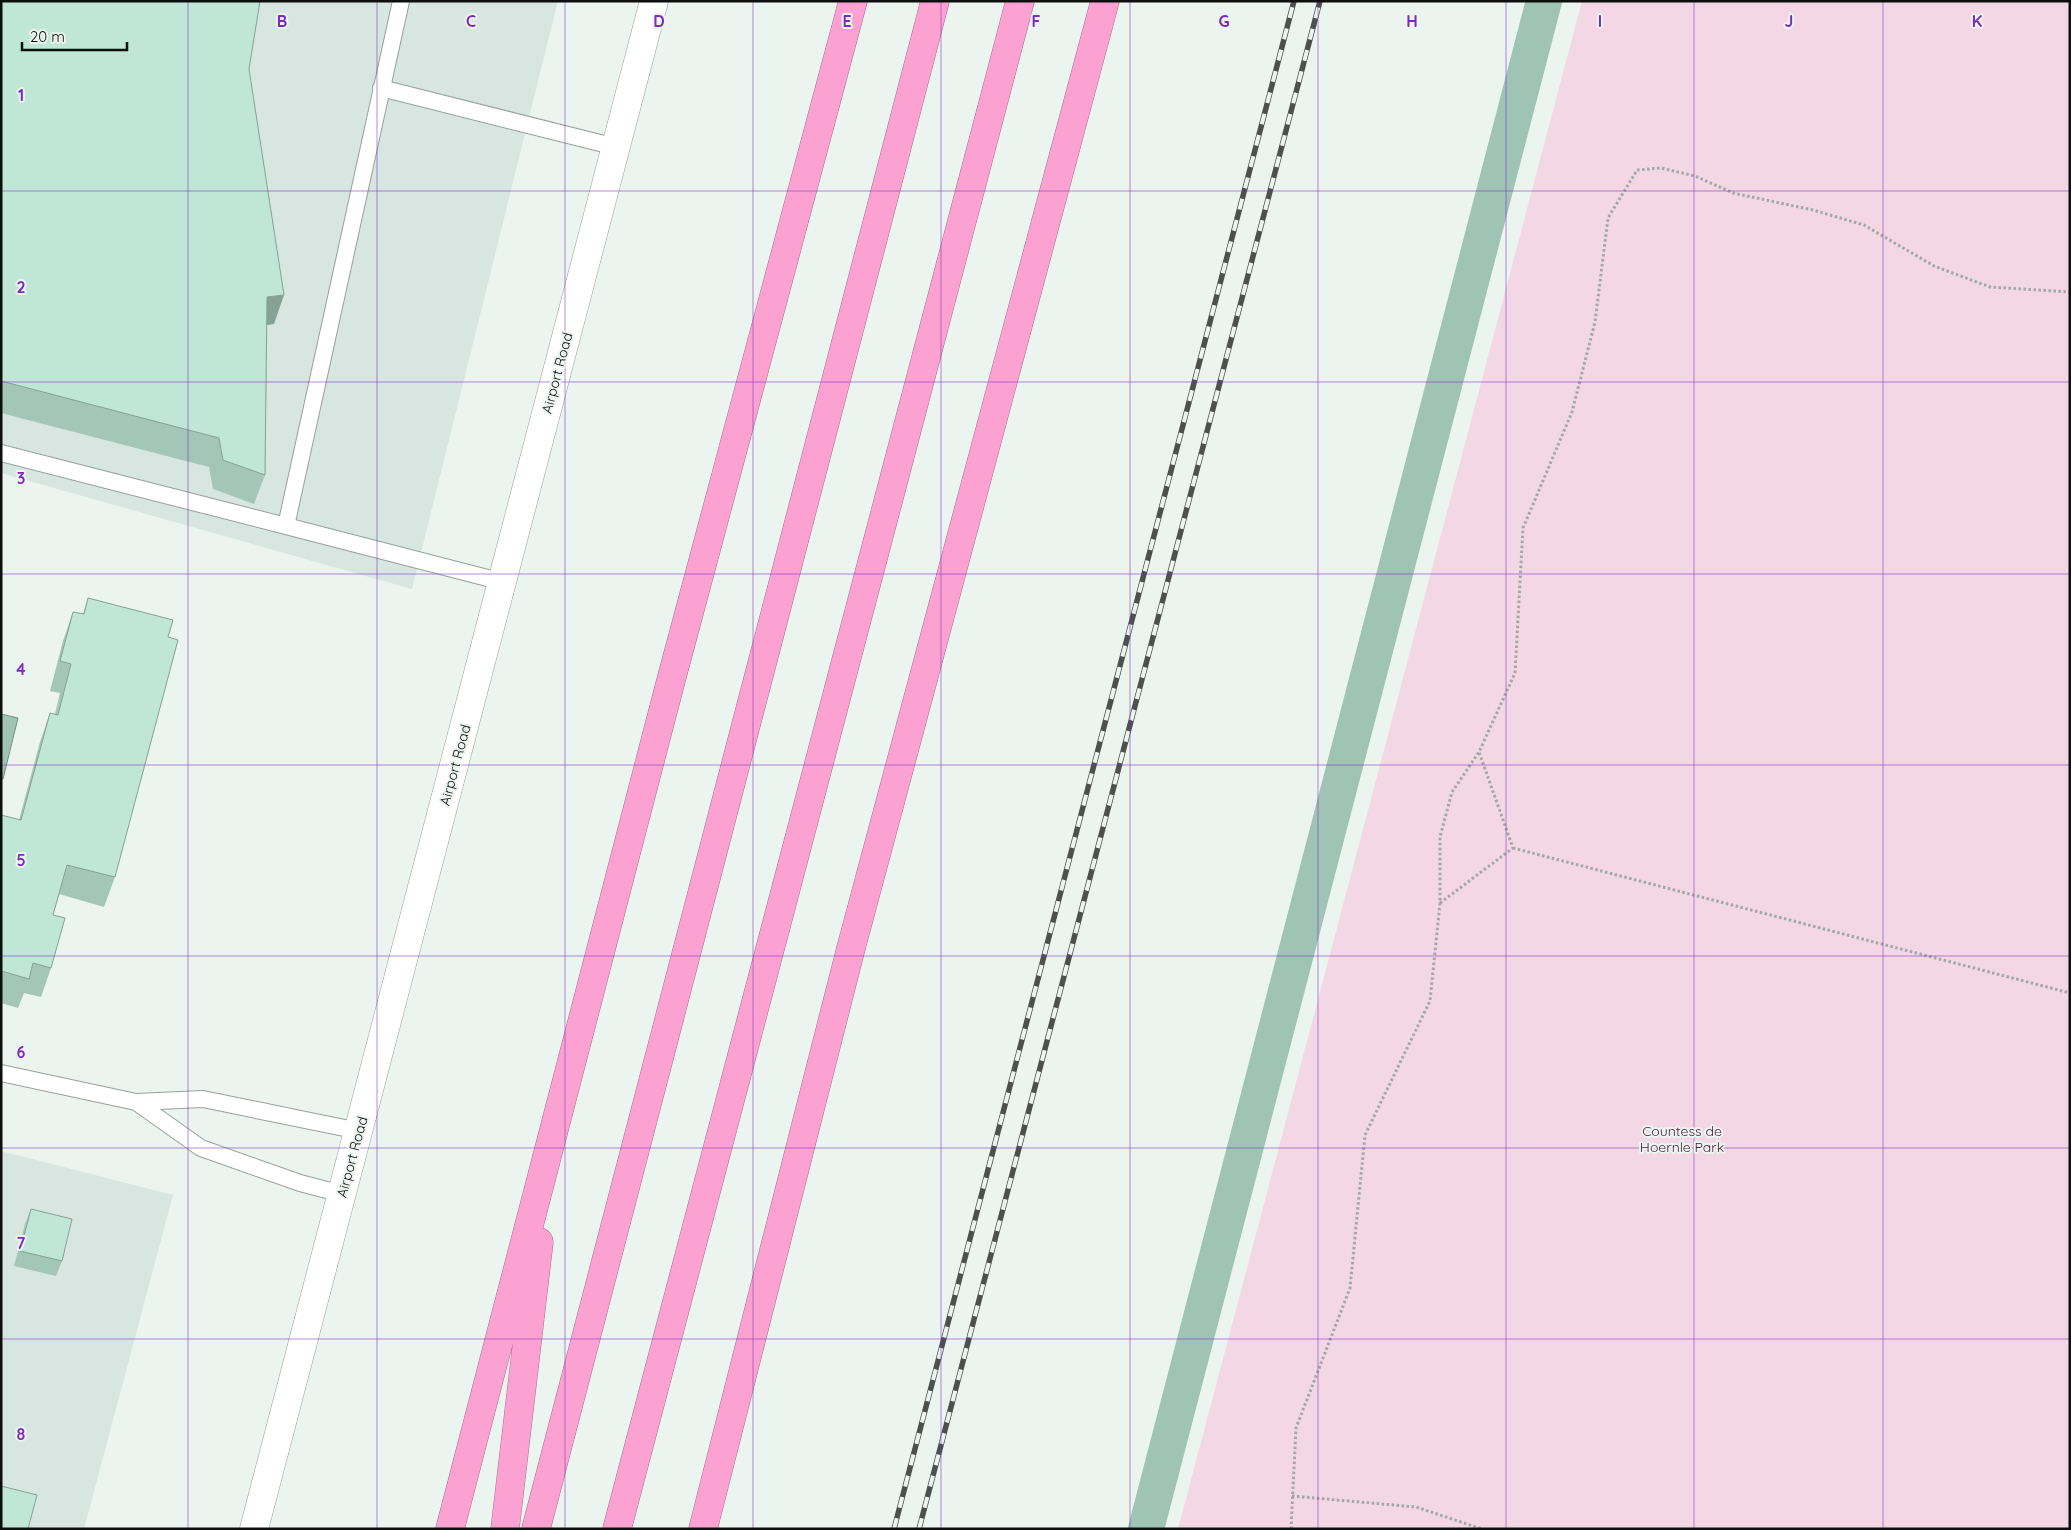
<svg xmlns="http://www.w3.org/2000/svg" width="2071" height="1530" font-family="Quicksand,sans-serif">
	<rect width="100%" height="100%" fill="#ecf4f0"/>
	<path fill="#d7e6e0" d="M1,1H558L412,589L1,473Z
		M1,1151L173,1195L84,1529H1Z"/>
	<path fill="#f3d7e5" d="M1582,1H2070V1529H1178Z"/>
	<path fill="#9fc4b6" stroke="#738e84" d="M1,714L18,718L3,779H1Z"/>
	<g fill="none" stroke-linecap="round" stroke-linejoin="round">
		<path stroke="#9fc4b6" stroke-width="36" d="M1146,1529L1544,1"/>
		<g stroke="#98a09c" stroke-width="18">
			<path id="lane" d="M381,88L616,147
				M1,453L286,526L401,1
				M286,526L503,582
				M1,1073L136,1102L203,1099L359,1131
				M136,1102L201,1148L300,1183L342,1194"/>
		</g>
		<g stroke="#98a09c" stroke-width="29">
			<path id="secondary" d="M254,1529L654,1"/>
		</g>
		<g stroke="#a86f8d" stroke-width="29">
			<path id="highway" d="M450,1529L670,684L853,1
				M505,1529L539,1242
				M536,1529L935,1
				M617,1529L1020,1
				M703,1529L851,948L1105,1"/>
		</g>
		<path stroke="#a2a8a5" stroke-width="3" stroke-dasharray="2.5 2.5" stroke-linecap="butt" d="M1513,848L2070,993
			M1440,903L1513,848L1479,752
			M1292,1496L1416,1507L1482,1529
			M1291,1529L1296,1428L1350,1288L1365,1135L1430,1001L1440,903V837L1452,792L1479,752L1515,673L1523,528L1572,412L1595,322L1608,218L1637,170L1661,168L1695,176L1733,193L1813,210L1864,225L1934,266L1990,287L2070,292"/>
		<use href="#lane" stroke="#fff" stroke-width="16"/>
		<use href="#secondary" stroke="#fff" stroke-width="28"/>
		<use href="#highway" stroke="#fca2d2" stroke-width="28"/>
		<g stroke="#4c504e" stroke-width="5.5">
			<path id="rail" d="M894,1529L1294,1
				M919,1529L1320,1"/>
		</g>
		<use href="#rail" stroke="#ecf4f0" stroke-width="4" stroke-dasharray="11" stroke-linecap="butt"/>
	</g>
	<path fill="#a4c6b9" d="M1,1L249,69L274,324L267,325L265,475L254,504L213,489L209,467L1,413Z
		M88,598L168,637L115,877L104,907L59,894L53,915L51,968L41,997L24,993L18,1008L1,1003V815L19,820L40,742L50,713L55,714L60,693L50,691L63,641L73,612L83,614Z
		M31,1209L62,1261L56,1276L14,1266L25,1224Z"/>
	<path fill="#86a196" d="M284,295L274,324L257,326L267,297Z"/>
	<path fill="#bfe6d7" stroke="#86a196" d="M1,1H260L249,69L284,295L267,297L265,475L223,460L219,438L1,381Z
		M88,598L173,620L168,637L178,640L115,877L67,865L53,915L65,918L51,968L33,963L29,979L1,971V815L21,820L50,713L58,715L71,664L60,661L73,612L84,614Z
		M31,1209L72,1219L62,1261L20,1251Z
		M1,1486L37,1495L28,1529H1Z"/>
	<path fill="none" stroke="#7b2cbf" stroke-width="1" stroke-opacity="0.55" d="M188,1V1529M377,1V1529M565,1V1529M753,1V1529M941,1V1529M1130,1V1529M1318,1V1529M1506,1V1529M1694,1V1529M1883,1V1529M1,191H2070M1,382H2070M1,574H2070M1,765H2070M1,956H2070M1,1148H2070M1,1339H2070"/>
	<g text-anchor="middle" stroke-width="4" stroke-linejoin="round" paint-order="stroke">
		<g font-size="14" fill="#0d0f0e" stroke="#ecf4f0">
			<text transform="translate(557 373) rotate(-75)" y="5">Airport Road</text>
			<text transform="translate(455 765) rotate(-75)" y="5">Airport Road</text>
			<text transform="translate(352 1157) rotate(-75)" y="5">Airport Road</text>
		</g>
		<g font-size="14" fill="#461a34" stroke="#ecf4f0">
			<text x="1682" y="1136">Countess de<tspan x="1682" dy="16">Hoernle Park</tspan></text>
		</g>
	</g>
	<g font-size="16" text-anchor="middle" font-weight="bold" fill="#7b2cbf" stroke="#ecf4f0" stroke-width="4" stroke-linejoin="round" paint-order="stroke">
		<text x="282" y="27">B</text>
		<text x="471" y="27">C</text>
		<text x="659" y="27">D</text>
		<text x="847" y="27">E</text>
		<text x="1036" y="27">F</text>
		<text x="1224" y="27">G</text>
		<text x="1412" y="27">H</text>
		<text x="1600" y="27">I</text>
		<text x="1789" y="27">J</text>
		<text x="1977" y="27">K</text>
		<text x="21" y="101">1</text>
		<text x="21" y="293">2</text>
		<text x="21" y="484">3</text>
		<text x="21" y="675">4</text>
		<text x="21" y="866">5</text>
		<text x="21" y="1058">6</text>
		<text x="21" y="1249">7</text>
		<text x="21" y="1440">8</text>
	</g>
	<rect width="2071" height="1530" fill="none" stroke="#0d0f0e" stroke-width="5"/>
	<path d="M22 42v8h105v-8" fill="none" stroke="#0d0f0e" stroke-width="2.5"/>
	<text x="30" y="42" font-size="15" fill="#0d0f0e" stroke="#ecf4f0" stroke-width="4" paint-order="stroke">20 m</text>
</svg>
